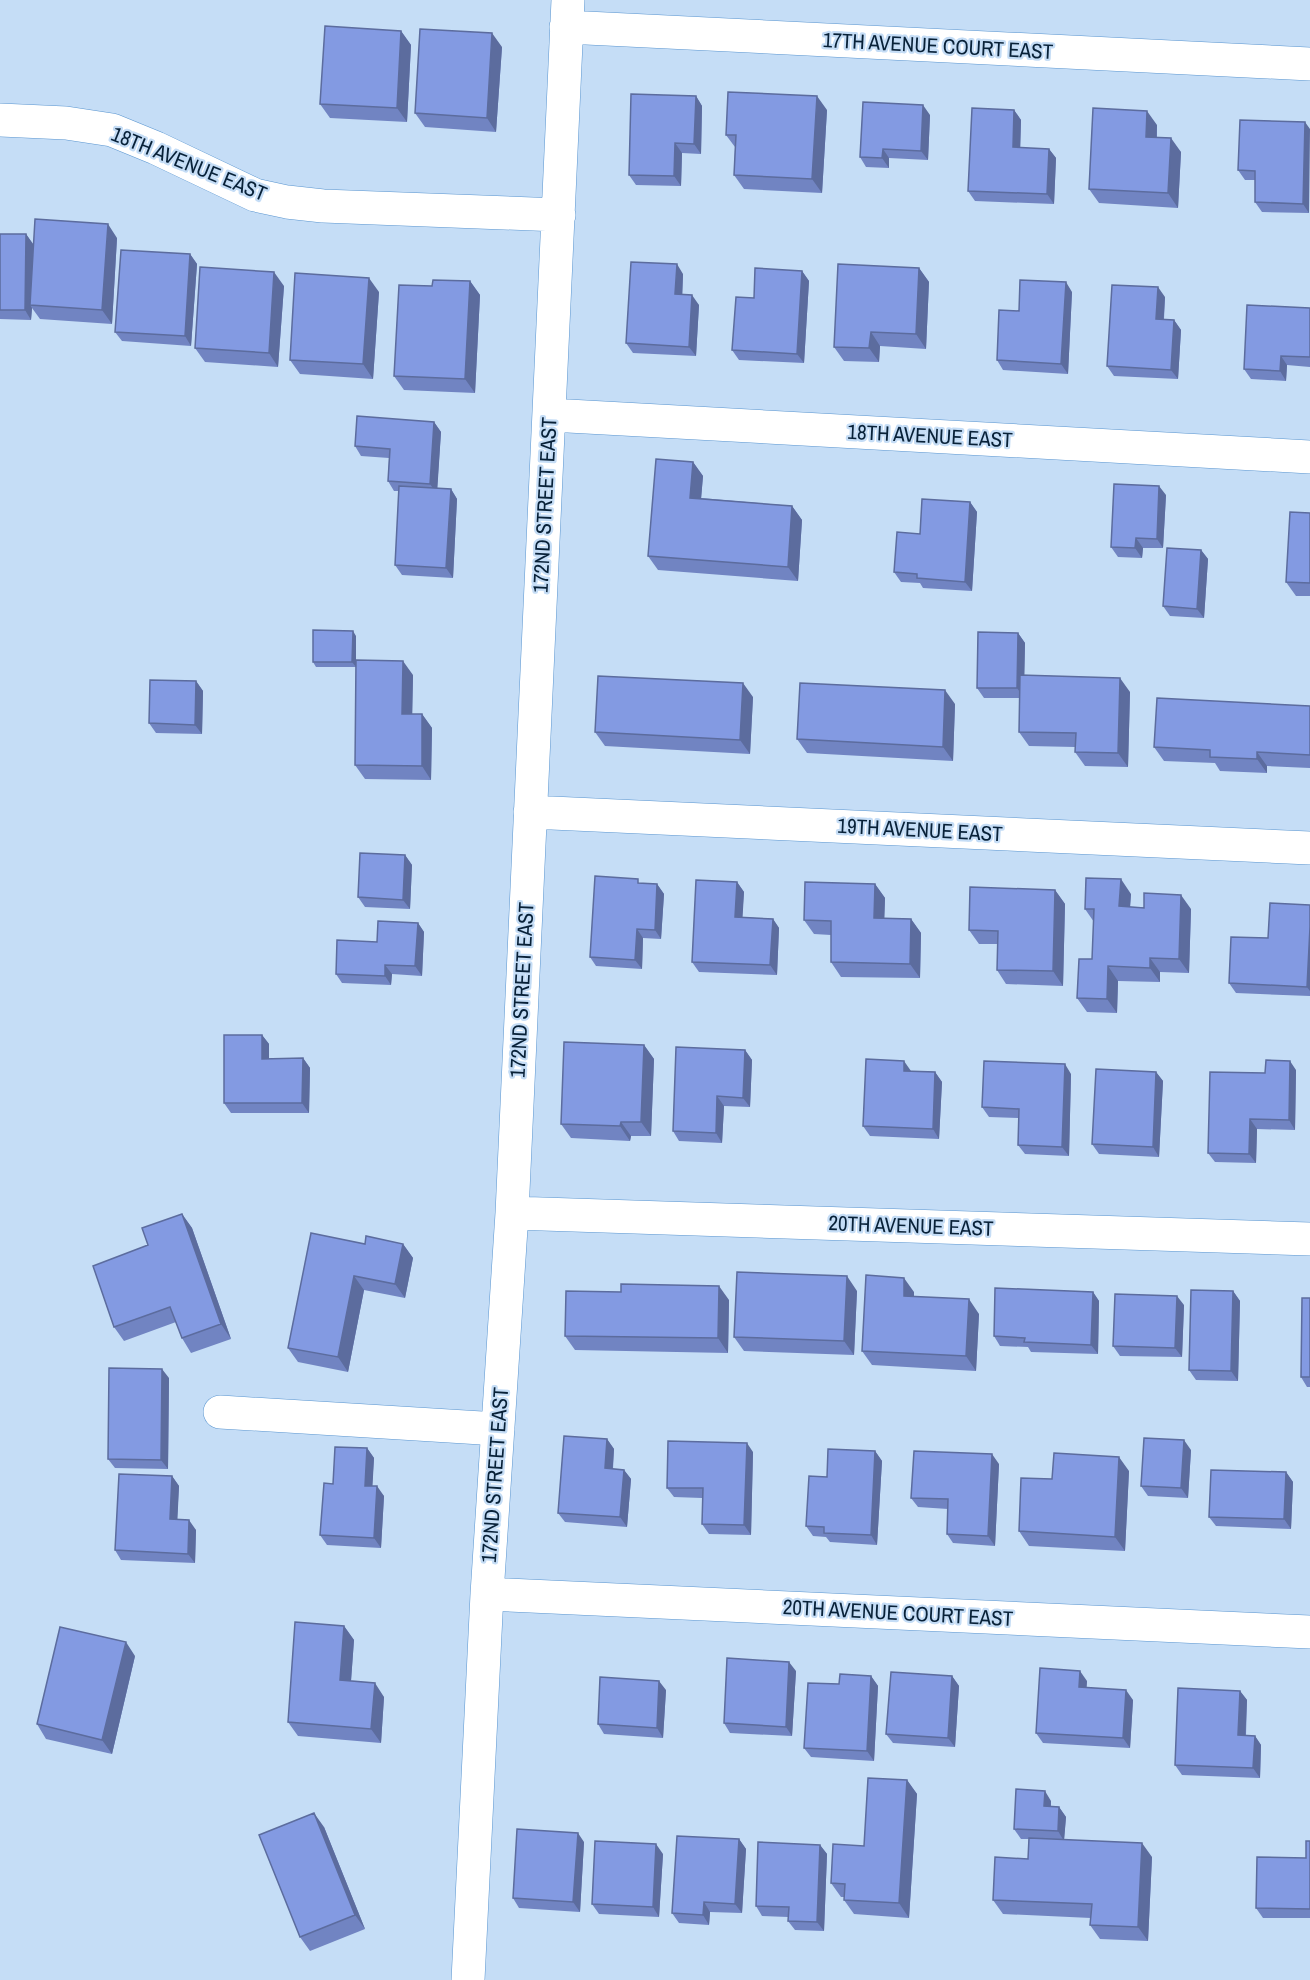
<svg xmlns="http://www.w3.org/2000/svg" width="1310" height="1980" font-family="'Archivo Narrow',sans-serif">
	<rect width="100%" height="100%" fill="#c5ddf6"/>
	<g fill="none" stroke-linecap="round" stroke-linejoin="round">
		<g stroke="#5995d0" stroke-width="34">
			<path id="minor" d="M566,27L1310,64
				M0,120L66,123L112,130L156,148L255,195L287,202L323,206L559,215
				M550,415L1310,457
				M530,812L1310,848
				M512,1213L1310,1239
				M220,1412L498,1429
				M487,1594L1310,1632
				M468,1980L487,1594L512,1213L568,0"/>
		</g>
		<use href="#minor" stroke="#fff" stroke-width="33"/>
	</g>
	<path fill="#7184c2" d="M401,31L411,45L407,122L330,118L320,104Z
		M502,47L496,132L425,127L415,113Z
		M696,96L702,106L701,154L682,153L681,186L636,185L629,175Z
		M827,110L822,193L744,189L734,175L735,147L726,135Z
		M1014,110L1021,120L1020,148L1049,149L1056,158L1054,204L975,201L968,191Z
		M930,115L928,160L889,158V168L866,167L860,157Z
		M1305,122L1309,213L1262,212L1255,202V180H1245L1238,170Z
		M1157,125V137L1181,152L1178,208L1099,203L1089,189Z
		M0,234H26L33,244V263L117,238L112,324L40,319L32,308L31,320L0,319Z
		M190,254L197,264L191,346L122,341L115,332Z
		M919,268L929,282L926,349L880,346L879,362L844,361L834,347Z
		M802,271L809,281L804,363L739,360L732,350Z
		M683,274L682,295L699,305L696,356L633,353L626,343Z
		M470,281L480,295L475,393L404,390L394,376L432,286Z
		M284,286L278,367L205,362L195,348Z
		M379,292L373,379L300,374L290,360Z
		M1072,292L1068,374L1003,370L997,360L1019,311Z
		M1165,297L1164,319L1174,320L1181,330L1178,379L1114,376L1107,366Z
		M1310,308V367L1287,365L1286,381L1251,379L1244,369Z
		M434,422L441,432L437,489H451L457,499L453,578L402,575L395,565L399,491H394L388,481L389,458L361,456L355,446Z
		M693,462L703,476L701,498L792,506L802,520L798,581L658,570L648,556Z
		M1166,495L1163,548H1143L1142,558L1118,557L1111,547Z
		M970,502L977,512L972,591L923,588L920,583L901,582L894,572L920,534Z
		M1310,513V596H1296L1286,582Z
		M1201,550L1208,559L1204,618L1170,616L1163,606Z
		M1018,633L1025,643L1024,675L1130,692L1128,767L1085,766L1075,752V747L1029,746L1019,732V698H984L977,688Z
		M356,636V667H316L313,662Z
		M413,675L412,714H422L432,728L431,780L365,779L355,765Z
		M196,681L203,691L202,734L156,733L149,723Z
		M753,697L750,754L605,746L595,732Z
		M955,704L953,761L807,753L797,739Z
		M1310,706V768L1267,766V773L1220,771L1215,763L1164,761L1154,747Z
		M405,855L412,865L410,909L365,907L358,897Z
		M737,882L744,892L742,917L773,919L779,928L777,975L699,972L692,962Z
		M641,883L657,884L664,894L661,939L643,938L642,969L596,966L590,957Z
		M875,884L885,898L884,918L911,919L921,933L920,978L841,977L831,962V935L814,934L804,920Z
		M1055,890L1065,904L1063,986L1006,984L997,970V944H979L969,930Z
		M1131,894L1130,907L1191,909L1189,973L1160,972V982L1118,981L1117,1013L1087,1012L1077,998L1092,959L1094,922L1085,909Z
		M1310,905V996L1236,993L1229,983L1268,938Z
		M418,923L424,932L422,976L392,974L391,985L342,983L336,974Z
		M262,1035L269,1044V1059L303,1058L310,1068L309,1113H231L224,1103Z
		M644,1045L654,1059L651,1136H631L630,1141L571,1138L561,1124Z
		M745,1050L752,1060L750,1107L724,1106L722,1143L679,1141L673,1131Z
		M1296,1070L1295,1130L1257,1129L1256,1163L1215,1162L1208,1153Z
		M911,1071L935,1072L942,1082L939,1139L870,1136L863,1126Z
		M1156,1072L1163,1081L1159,1157L1099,1154L1092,1144Z
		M1071,1074L1069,1156L1025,1154L1018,1145L1019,1118L989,1117L982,1107Z
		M182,1214L192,1228L231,1339L191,1353L182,1338L176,1322L124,1341L114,1327L148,1245Z
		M365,1244H403L413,1258L405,1298L364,1290L348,1372L298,1362L288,1348Z
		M857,1291L854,1355L744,1351L734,1337Z
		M1233,1291L1240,1301L1238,1381L1196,1380L1189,1370Z
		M621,1292L729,1300L728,1353L575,1350L565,1336Z
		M914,1292V1296L979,1314L976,1371L872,1365L862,1351Z
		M1093,1292L1099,1301L1098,1354L1031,1352L1028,1347L1000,1346L994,1336Z
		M1310,1298V1387H1307L1301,1377Z
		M1184,1305L1182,1357L1120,1356L1113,1346Z
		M169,1378L168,1469L115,1468L108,1459Z
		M607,1439L614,1449L613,1469L624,1470L631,1479L627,1527L565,1522L558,1513Z
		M367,1448L374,1458L372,1486L384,1496L381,1548L327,1545L320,1535Z
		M1191,1450L1188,1498L1148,1496L1141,1486Z
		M875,1451L882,1461L877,1545L830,1542L826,1537L813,1536L806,1526L827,1477Z
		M753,1452L751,1535L709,1534L702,1524V1498L674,1497L667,1488Z
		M999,1464L995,1546L953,1543L947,1534L948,1509L918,1507L911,1498Z
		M1129,1471L1125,1551L1029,1546L1019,1531L1052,1479Z
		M1286,1472L1293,1482L1291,1529L1216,1526L1209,1517Z
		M172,1476L179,1486L177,1519L196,1530L195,1563L121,1560L115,1550Z
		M344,1626L354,1640L351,1681L384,1697L381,1743L298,1736L288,1722Z
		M135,1656L112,1754L46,1739L37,1724Z
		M796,1671L792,1736L730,1733L724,1723Z
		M871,1676L878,1686L874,1761L811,1757L804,1748L839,1684Z
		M952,1676L959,1686L955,1747L893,1743L886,1734Z
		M1087,1681L1086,1688L1133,1700L1130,1748L1043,1743L1036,1733Z
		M666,1690L663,1738L604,1734L598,1724Z
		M1240,1691L1247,1700L1246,1735L1255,1736L1261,1745L1260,1778L1182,1775L1175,1765Z
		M907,1780L917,1794L909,1918L854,1914L844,1900L845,1897H841L831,1883L864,1846Z
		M1051,1801V1806L1059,1807L1066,1817L1064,1839L1152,1857L1148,1941L1100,1939L1090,1925L1091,1918L1003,1914L993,1900L1028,1859L1029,1839H1021L1014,1829Z
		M324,1827L365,1929L310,1951L300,1937Z
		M739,1839L746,1849L742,1913L710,1912L709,1925L679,1923L672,1913Z
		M1310,1841V1918H1263L1256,1908L1306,1858Z
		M584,1842L580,1912L519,1908L513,1898Z
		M820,1845L827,1854L824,1931L795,1930L788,1921V1917L762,1916L756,1906Z
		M663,1854L659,1917L599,1914L592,1904Z"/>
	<path fill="#5c6c9e" d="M401,31L411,45L407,122L397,108Z
		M492,33L502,47L496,132L487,118Z
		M696,96L702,106L701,154L694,144Z
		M817,96L827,110L822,193L812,179Z
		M923,105L930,115L928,160L921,151Z
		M1014,110L1021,120L1020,157L1013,147Z
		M1147,111L1157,125L1156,151L1146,137Z
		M1305,122L1310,129L1309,213L1303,204Z
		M1171,138L1181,152L1178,208L1168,193Z
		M675,143L682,153L681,186L674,176Z
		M883,149L889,158V168L882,158Z
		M1049,149L1056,158L1054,204L1047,194Z
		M108,224L117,238L112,324L102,310Z
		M26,234L33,244L32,305H30L32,308L31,320L25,310Z
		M190,254L197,264L191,346L185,336Z
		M677,264L683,274L682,304L675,294Z
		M919,268L929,282L926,349L916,334Z
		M802,271L809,281L804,363L797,354Z
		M274,272L284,286L278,367L269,353Z
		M369,278L379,292L373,379L363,364Z
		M470,281L480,295L475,393L465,379Z
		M1066,282L1072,292L1068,374L1061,364Z
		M1158,287L1165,297L1163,329L1156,319Z
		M692,295L699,305L696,356L689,347Z
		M1174,320L1181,330L1178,379L1171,370Z
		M871,332L880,346L879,362L869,348Z
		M1281,356L1287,365L1286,381L1280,371Z
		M434,422L441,432L437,494L430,484Z
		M693,462L703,476L700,512L690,498Z
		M1159,486L1166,495L1163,548L1157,539Z
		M451,489L457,499L453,578L446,568Z
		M970,502L977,512L972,591L965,582Z
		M792,506L802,520L798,581L788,567Z
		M1136,538L1143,548L1142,558L1135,548Z
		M1201,550L1208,559L1204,618L1197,609Z
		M353,631L356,636V667L352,662Z
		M1018,633L1025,643L1024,698L1017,688Z
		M403,661L413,675L412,728L402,714Z
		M1120,678L1130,692L1128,767L1118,753Z
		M196,681L203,691L202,734L195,725Z
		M743,683L753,697L750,754L740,740Z
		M945,690L955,704L953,761L943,747Z
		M422,714L432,728L431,780L422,766Z
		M1257,752L1267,766V773L1257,759Z
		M405,855L412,865L410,909L403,900Z
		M1121,879L1131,894L1129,921L1119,906Z
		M737,882L744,892L742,927L735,917Z
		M657,884L664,894L661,939L655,930Z
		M875,884L885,898L884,932L874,918Z
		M1055,890L1065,904L1063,986L1053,971Z
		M1181,895L1191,909L1189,973L1179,959Z
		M773,919L779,928L777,975L770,965Z
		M911,919L921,933L920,978L910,964Z
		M418,923L424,932L422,976L415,966Z
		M1310,927V991L1307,987Z
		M637,929L643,938L642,969L635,960Z
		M1150,958L1160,972V982L1150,968Z
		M385,965L392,974L391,985L385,976Z
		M1108,966L1118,981L1117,1013L1107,999Z
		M262,1035L269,1044V1068L262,1059Z
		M644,1045L654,1059L651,1136L641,1122Z
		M745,1050L752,1060L750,1107L743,1098Z
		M303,1058L310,1068L309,1113L302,1103Z
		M904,1061L911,1071H904Z
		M1290,1061L1296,1070L1295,1130L1289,1120Z
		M1065,1064L1071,1074L1069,1156L1062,1147Z
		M935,1072L942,1082L939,1139L933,1129Z
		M1156,1072L1163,1081L1159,1157L1153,1147Z
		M717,1096L724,1106L722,1143L716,1133Z
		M1250,1119L1257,1129L1256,1163L1249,1154Z
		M621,1122L631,1136L630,1141L620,1126Z
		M182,1214L192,1228L231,1339L221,1324Z
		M403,1244L413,1258L405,1298L395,1284Z
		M354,1276L364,1290L348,1372L338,1357Z
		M847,1276L857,1291L854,1355L844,1341Z
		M904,1278L914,1292V1310L904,1296Z
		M719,1286L729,1300L728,1353L718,1338Z
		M1233,1291L1240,1301L1238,1381L1231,1371Z
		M1093,1292L1099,1301L1098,1354L1091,1345Z
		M1177,1296L1184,1305L1182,1357L1175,1348Z
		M969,1299L979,1314L976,1371L966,1356Z
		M162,1369L169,1378L168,1469L161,1460Z
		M607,1439L614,1449L612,1478L605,1468Z
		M1184,1440L1191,1450L1188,1498L1181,1488Z
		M747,1443L753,1452L751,1535L744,1525Z
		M367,1448L374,1458L372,1495L365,1486Z
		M875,1451L882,1461L877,1545L871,1535Z
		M992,1454L999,1464L995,1546L988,1536Z
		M1119,1457L1129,1471L1125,1551L1115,1537Z
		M624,1470L631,1479L627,1527L620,1517Z
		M1286,1472L1293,1482L1291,1529L1284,1519Z
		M172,1476L179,1486L177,1529L170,1519Z
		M377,1486L384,1496L381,1548L374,1538Z
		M189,1520L196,1530L195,1563L188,1554Z
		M344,1626L354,1640L350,1694L340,1680Z
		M126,1642L135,1656L112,1754L102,1740Z
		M789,1662L796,1671L792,1736L786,1727Z
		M1080,1671L1087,1681L1086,1697L1079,1687Z
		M871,1676L878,1686L874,1761L867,1751Z
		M952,1676L959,1686L955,1747L948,1738Z
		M659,1681L666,1690L663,1738L657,1728Z
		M375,1683L384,1697L381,1743L371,1729Z
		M1126,1690L1133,1700L1130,1748L1123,1738Z
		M1240,1691L1247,1700L1245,1745L1238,1735Z
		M1255,1736L1261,1745L1260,1778L1253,1768Z
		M907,1780L917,1794L909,1918L899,1903Z
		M1045,1791L1051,1801L1050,1816L1044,1806Z
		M1059,1807L1066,1817L1064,1841L1058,1831Z
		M314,1813L324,1827L365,1929L355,1915Z
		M578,1833L584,1842L580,1912L573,1902Z
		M739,1839L746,1849L742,1913L735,1904Z
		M1142,1843L1152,1857L1148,1941L1138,1927Z
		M656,1844L663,1854L659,1917L653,1907Z
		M820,1845L827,1854L824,1931L817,1922Z
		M704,1902L710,1912L709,1925L703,1915Z"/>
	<path fill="#839ae2" stroke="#5c6c9e" stroke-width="1.5" d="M325,26L401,31L397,108L320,104Z
		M420,29L492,33L487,118L415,113Z
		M728,92L817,96L812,179L734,175L736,135H726Z
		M631,94L696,96L694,144L675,143L674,176L629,175Z
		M863,102L923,105L921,151L883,149L882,158L860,157Z
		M972,108L1014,110L1013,147L1049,149L1047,194L968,191Z
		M1093,108L1147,111L1146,137L1171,138L1168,193L1089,189Z
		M1240,120L1305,122L1303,204L1255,202V171L1238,170Z
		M35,219L108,224L102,310L30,305Z
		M0,234H26L25,310H0Z
		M121,250L190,254L185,336L115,332Z
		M631,262L677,264L675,294L692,295L689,347L626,343Z
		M838,264L919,268L916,334L871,332L869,348L834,347Z
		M200,267L274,272L269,353L195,348Z
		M755,268L802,271L797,354L732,350L736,297L754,298Z
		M295,273L369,278L363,364L290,360Z
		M433,280L470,281L465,379L394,376L399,285L432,286Z
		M1020,280L1066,282L1061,364L997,360L999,310L1019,311Z
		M1112,285L1158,287L1156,319L1174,320L1171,370L1107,366Z
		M1247,305L1310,308V357L1281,356L1280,371L1244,369Z
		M357,416L434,422L430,484L388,481L390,449L355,446Z
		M656,459L693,462L690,498L792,506L788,567L648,556Z
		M1114,484L1159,486L1157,539L1136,538L1135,548L1111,547Z
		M399,486L451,489L446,568L395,565Z
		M922,499L970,502L965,582L917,578V574L894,572L897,532L920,534Z
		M1290,512L1310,513V583L1286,582Z
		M1167,548L1201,550L1197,609L1163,606Z
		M313,630L353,631L352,662H313Z
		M978,632L1018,633L1017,688H977Z
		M356,660L403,661L402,714H422V766L355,765Z
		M1020,675L1120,678L1118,753L1075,752L1076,733L1019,732Z
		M598,676L743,683L740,740L595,732Z
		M150,680L196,681L195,725L149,723Z
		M800,683L945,690L943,747L797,739Z
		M1157,698L1310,706V755L1257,752V759L1210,757V750L1154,747Z
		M360,853L405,855L403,900L358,897Z
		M595,876L638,879V883L657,884L655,930L637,929L635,960L590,957Z
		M1086,878L1121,879L1119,906L1144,908V893L1181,895L1179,959L1150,958V968L1108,966L1107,999L1077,998L1079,959H1092L1094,909H1085Z
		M696,880L737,882L735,917L773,919L770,965L692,962Z
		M805,882L875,884L874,918L911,919L910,964L831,962V921L804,920Z
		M970,887L1055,890L1053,971L997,970L998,931L969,930Z
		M1270,903L1310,905V927L1307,987L1229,983L1231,937L1268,938Z
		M378,921L418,923L415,966L385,965V976L336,974L337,940L377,942Z
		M224,1035H262V1059L303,1058L302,1103H224Z
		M564,1042L644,1045L641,1122H621L620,1126L561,1124Z
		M676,1047L745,1050L743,1098L717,1096L716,1133L673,1131Z
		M866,1059L904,1061V1071L935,1072L933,1129L863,1126Z
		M1266,1060L1290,1061L1289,1120L1250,1119L1249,1154L1208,1153L1210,1072L1265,1073Z
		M984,1061L1065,1064L1062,1147L1018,1145L1019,1109L982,1107Z
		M1096,1069L1156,1072L1153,1147L1092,1144Z
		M182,1214L221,1324L182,1338L170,1307L114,1327L93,1266L148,1245L142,1228Z
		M311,1233L365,1244L366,1236L403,1244L395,1284L354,1276L338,1357L288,1348Z
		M737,1272L847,1276L844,1341L734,1337Z
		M866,1275L904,1278V1296L969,1299L966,1356L862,1351Z
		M621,1284L719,1286L718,1338L565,1336L566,1291L621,1292Z
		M995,1288L1093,1292L1091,1345L1024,1342L1025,1338L994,1336Z
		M1191,1290L1233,1291L1231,1371L1189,1370Z
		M1115,1294L1177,1296L1175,1348L1113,1346Z
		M1302,1298H1310V1377H1301Z
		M109,1368L162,1369L161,1460L108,1459Z
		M564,1436L607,1439L605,1468L624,1470L620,1517L558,1513Z
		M1144,1438L1184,1440L1181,1488L1141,1486Z
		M668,1441L747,1443L744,1525L702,1524L703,1488H667Z
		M335,1447L367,1448L365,1486H377L374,1538L320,1535L324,1483L333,1484Z
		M828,1449L875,1451L871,1535L824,1533V1527L806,1526L809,1476L827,1477Z
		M914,1451L992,1454L988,1536L947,1534L948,1499L911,1498Z
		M1054,1453L1119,1457L1115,1537L1019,1531L1021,1478L1052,1479Z
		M1211,1470L1286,1472L1284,1519L1209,1517Z
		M119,1474L172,1476L170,1519L189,1520L188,1554L115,1550Z
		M295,1622L344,1626L340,1680L375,1683L371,1729L288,1722Z
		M60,1627L126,1642L102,1740L37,1724Z
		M727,1658L789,1662L786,1727L724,1723Z
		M1040,1668L1080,1671L1079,1687L1126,1690L1123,1738L1036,1733Z
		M891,1672L952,1676L948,1738L886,1734Z
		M840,1674L871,1676L867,1751L804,1748L808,1683L839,1684Z
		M600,1677L659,1681L657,1728L598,1724Z
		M1178,1688L1240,1691L1238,1735L1255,1736L1253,1768L1175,1765Z
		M868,1778L907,1780L899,1903L844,1900L845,1884L831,1883L833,1844L864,1846Z
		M1016,1789L1045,1791L1044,1806L1059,1807L1058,1831L1014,1829Z
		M314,1813L355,1915L300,1937L259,1835Z
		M517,1829L578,1833L573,1902L513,1898Z
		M677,1836L739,1839L735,1904L704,1902L703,1915L672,1913Z
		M1029,1838L1142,1843L1138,1927L1090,1925L1092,1904L993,1900L995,1857L1028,1859Z
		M595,1841L656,1844L653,1907L592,1904Z
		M1306,1841H1310V1909L1256,1908L1257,1857L1306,1858Z
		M758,1842L820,1845L817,1922L788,1921L789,1907L756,1906Z"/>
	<g text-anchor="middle" stroke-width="4.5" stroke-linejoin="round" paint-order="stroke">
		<g font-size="21" fill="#082138" stroke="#c5ddf6">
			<text transform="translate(938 46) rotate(3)" y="7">17TH AVENUE COURT EAST</text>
			<text transform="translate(189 164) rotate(22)" y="7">18TH AVENUE EAST</text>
			<text transform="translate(930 436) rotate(3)" y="7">18TH AVENUE EAST</text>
			<text transform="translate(545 505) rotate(-87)" y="7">172ND STREET EAST</text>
			<text transform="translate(920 830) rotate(3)" y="7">19TH AVENUE EAST</text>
			<text transform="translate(522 990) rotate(-87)" y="7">172ND STREET EAST</text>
			<text transform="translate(911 1226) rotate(2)" y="7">20TH AVENUE EAST</text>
			<text transform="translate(495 1475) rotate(-86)" y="7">172ND STREET EAST</text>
			<text transform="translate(898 1613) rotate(3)" y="7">20TH AVENUE COURT EAST</text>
		</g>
	</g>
</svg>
